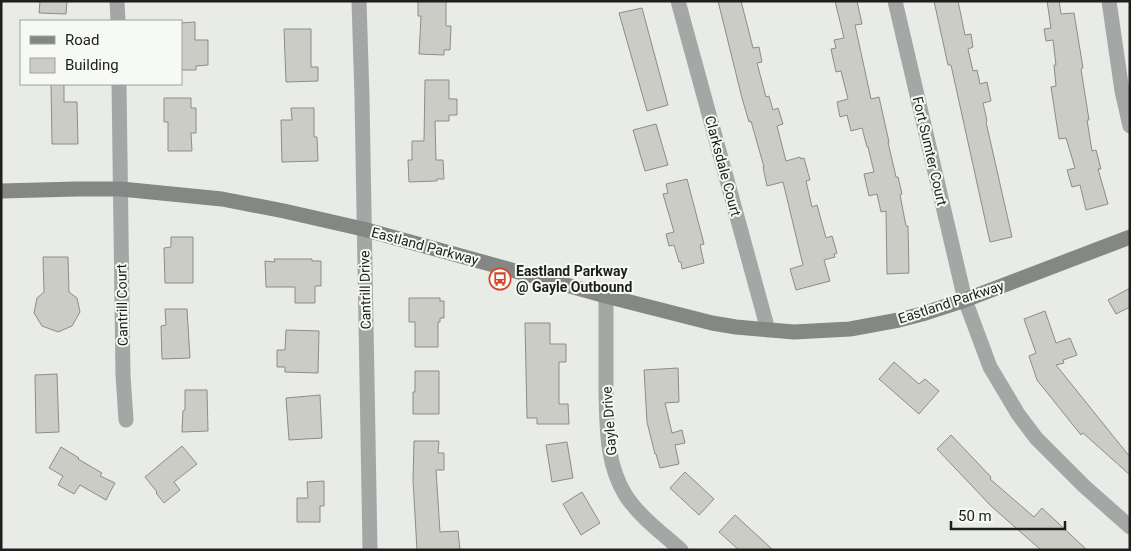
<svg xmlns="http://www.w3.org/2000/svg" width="1131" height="551" font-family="Roboto,sans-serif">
	<rect width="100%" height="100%" fill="#e8ebe6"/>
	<path fill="#ccccc7" stroke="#8c8d87" d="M40,1H67L66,14L39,13Z
		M418,1H446V26H451L450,50H444V55L419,54L421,16H418Z
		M718,1H741L753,48L759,47L762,62L757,63L766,97L769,96L773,110L778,108L783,124L777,126L786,161L800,157L801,159L804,158L810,180L806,181L812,207L817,205L826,238L832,236L837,253L834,254L835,257L824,260L830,281L796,290L790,269L803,265L783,182L767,186L763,167H764L751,121L749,122L742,98Z
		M835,1H857L862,24L855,25L871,99L879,97L889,142H888L896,177H898L902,194L900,195L906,226H908L909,273L887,274L886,211L881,212L877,194L869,196L864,174L874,172L868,147H867L862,128L851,131L847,115L840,117L837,102L848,99L841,71L836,72L831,49L836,48L834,40L844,38Z
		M934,1H958L965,35L971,34L973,47L968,49L973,71L977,70L980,84L987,82L991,101L983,103L987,121L986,122L1012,237L990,242L951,65H948Z
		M1047,1H1059L1061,14L1074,13L1083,68L1081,69L1089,120H1087L1092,151L1096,150L1101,169H1098L1108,204L1086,210L1080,185L1072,187L1067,170L1075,168L1066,138L1059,139L1051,87L1056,86L1054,65H1056L1053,40L1046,41L1044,29L1051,28Z
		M642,8L668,105L647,111L619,13Z
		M195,22V40H208V65L196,66V70H181V23Z
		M284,29H311V67H318V81L286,82Z
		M425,80H449V99H457V115H449V121H435L436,160H443L444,179H437V181L409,182L408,160H412V141H424Z
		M51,84H64V102H77L78,144H52Z
		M164,98H191V108H196V133H191L192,151H168V122H164Z
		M291,108H314V137H317L318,161L282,162L281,120H292Z
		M656,124L668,165L645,171L633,130Z
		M687,179L704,244L700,245L704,263L682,269L681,262H679L674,245L669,246L666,234L674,232L663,194L668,193L666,184Z
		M171,237H193V283H165L164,248L171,247Z
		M43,257H68L69,292L77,298L80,312L72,326L58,332L42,326L34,313L37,298L44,292Z
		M274,259H312V261H321V286H315V303H295V287H266L265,261L275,262Z
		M1130,288V307L1116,314L1108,300Z
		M409,298H440V301H444V318H440V322H438V347H415V322H409Z
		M165,309H187L190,358L162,359L161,326L166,325Z
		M1045,311L1056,343L1070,338L1077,355L1063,360L1064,363L1056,365L1130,457V475L1083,433L1081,435L1037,380L1029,356L1036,353L1024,319Z
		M525,323H550V344H566V362H559V404H568L569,424H537V418H527Z
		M286,330L319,331L318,373L285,372V367H277V350H285Z
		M894,362L919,384L925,379L939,391L919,414L879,379Z
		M678,368L679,402L665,403L672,433L682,430L685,443L675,445L679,464L660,468L656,454H655L647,422L644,370Z
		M415,371H439V414H413V392H415Z
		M57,374L59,432L36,433L35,375Z
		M185,390H207L208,431L182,432L183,411L185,410Z
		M320,395L322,438L289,440L286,398Z
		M951,435L991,477L990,479L1034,517L1042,508L1087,550H1041L991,506L937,449Z
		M414,441H439L438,453H444V470H436L440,532L458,531L460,550H417L413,480Z
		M567,442L573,478L552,482L546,445Z
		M182,446L197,464L174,482L180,490L164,503L156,493L157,492L145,477Z
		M61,447L79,458L78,459L102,473L100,476L115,483L106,500L80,485L74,494L58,485L63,476L49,468Z
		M685,472L714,499L699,515L670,488Z
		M324,481V506H320V522H297V498H308L307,482Z
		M582,492L600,523L581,535L563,504Z
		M735,515L773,550H739L719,532Z"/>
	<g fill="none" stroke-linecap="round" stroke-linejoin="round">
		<path stroke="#a5a7a6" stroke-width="15" d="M117,1L118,21
			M359,1L362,97L370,550
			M678,1L768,330
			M895,1L965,300L990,367L1018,414L1036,438L1084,486L1130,527
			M1109,1L1122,91L1130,126
			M119,84L123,375L126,420
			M606,296C606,328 606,360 606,392C607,428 606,464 626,496C640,517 662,533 681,550"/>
		<path stroke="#848784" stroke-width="15" d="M1,191L77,189H121L222,199L284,211L363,229L606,296L712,323L736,327L794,332L850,329L899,320L922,314L965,300L1130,237"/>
	</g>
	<defs>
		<g id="bus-ring" transform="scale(1.125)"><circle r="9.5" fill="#f6f9f4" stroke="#d2472c" stroke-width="1.5"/><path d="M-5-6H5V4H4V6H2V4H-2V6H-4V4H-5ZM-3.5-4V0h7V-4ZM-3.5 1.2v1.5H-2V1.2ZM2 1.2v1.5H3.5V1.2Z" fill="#d2472c"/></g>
	</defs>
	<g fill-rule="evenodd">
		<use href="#bus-ring" x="500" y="279"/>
	</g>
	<g text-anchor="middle" stroke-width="4" stroke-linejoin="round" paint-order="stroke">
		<g font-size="14" fill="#1e1f1d" stroke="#f6f9f4">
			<text transform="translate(930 151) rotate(77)" y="5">Fort Sumter Court</text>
			<text transform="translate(723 166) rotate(75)" y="5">Clarksdale Court</text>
			<text transform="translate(425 246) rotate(15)" y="5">Eastland Parkway</text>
			<text transform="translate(365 290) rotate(-91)" y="5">Cantrill Drive</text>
			<text transform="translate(951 302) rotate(-18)" y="5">Eastland Parkway</text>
			<text transform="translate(122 305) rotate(-91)" y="5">Cantrill Court</text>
			<text transform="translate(609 421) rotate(-94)" y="5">Gayle Drive</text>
		</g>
		<g font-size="14" font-weight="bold" fill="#1e1f1d" stroke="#f6f9f4" text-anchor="start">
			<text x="516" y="276">Eastland Parkway<tspan x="516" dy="16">@ Gayle Outbound</tspan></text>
		</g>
	</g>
	<rect width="1131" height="551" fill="none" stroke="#1e1f1d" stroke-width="5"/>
	<rect x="20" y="20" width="162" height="65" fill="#f6f9f4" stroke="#a0a29e"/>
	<rect x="30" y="36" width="25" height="8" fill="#848784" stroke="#a0a29e"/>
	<text x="65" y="45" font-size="15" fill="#1e1f1d">Road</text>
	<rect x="30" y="58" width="25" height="15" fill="#ccccc7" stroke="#a0a29e"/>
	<text x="65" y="70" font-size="15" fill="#1e1f1d">Building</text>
	<path d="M951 521v8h114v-8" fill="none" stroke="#1e1f1d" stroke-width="2.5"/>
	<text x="958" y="521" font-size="15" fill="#1e1f1d" stroke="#f6f9f4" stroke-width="4" paint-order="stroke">50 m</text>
</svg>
